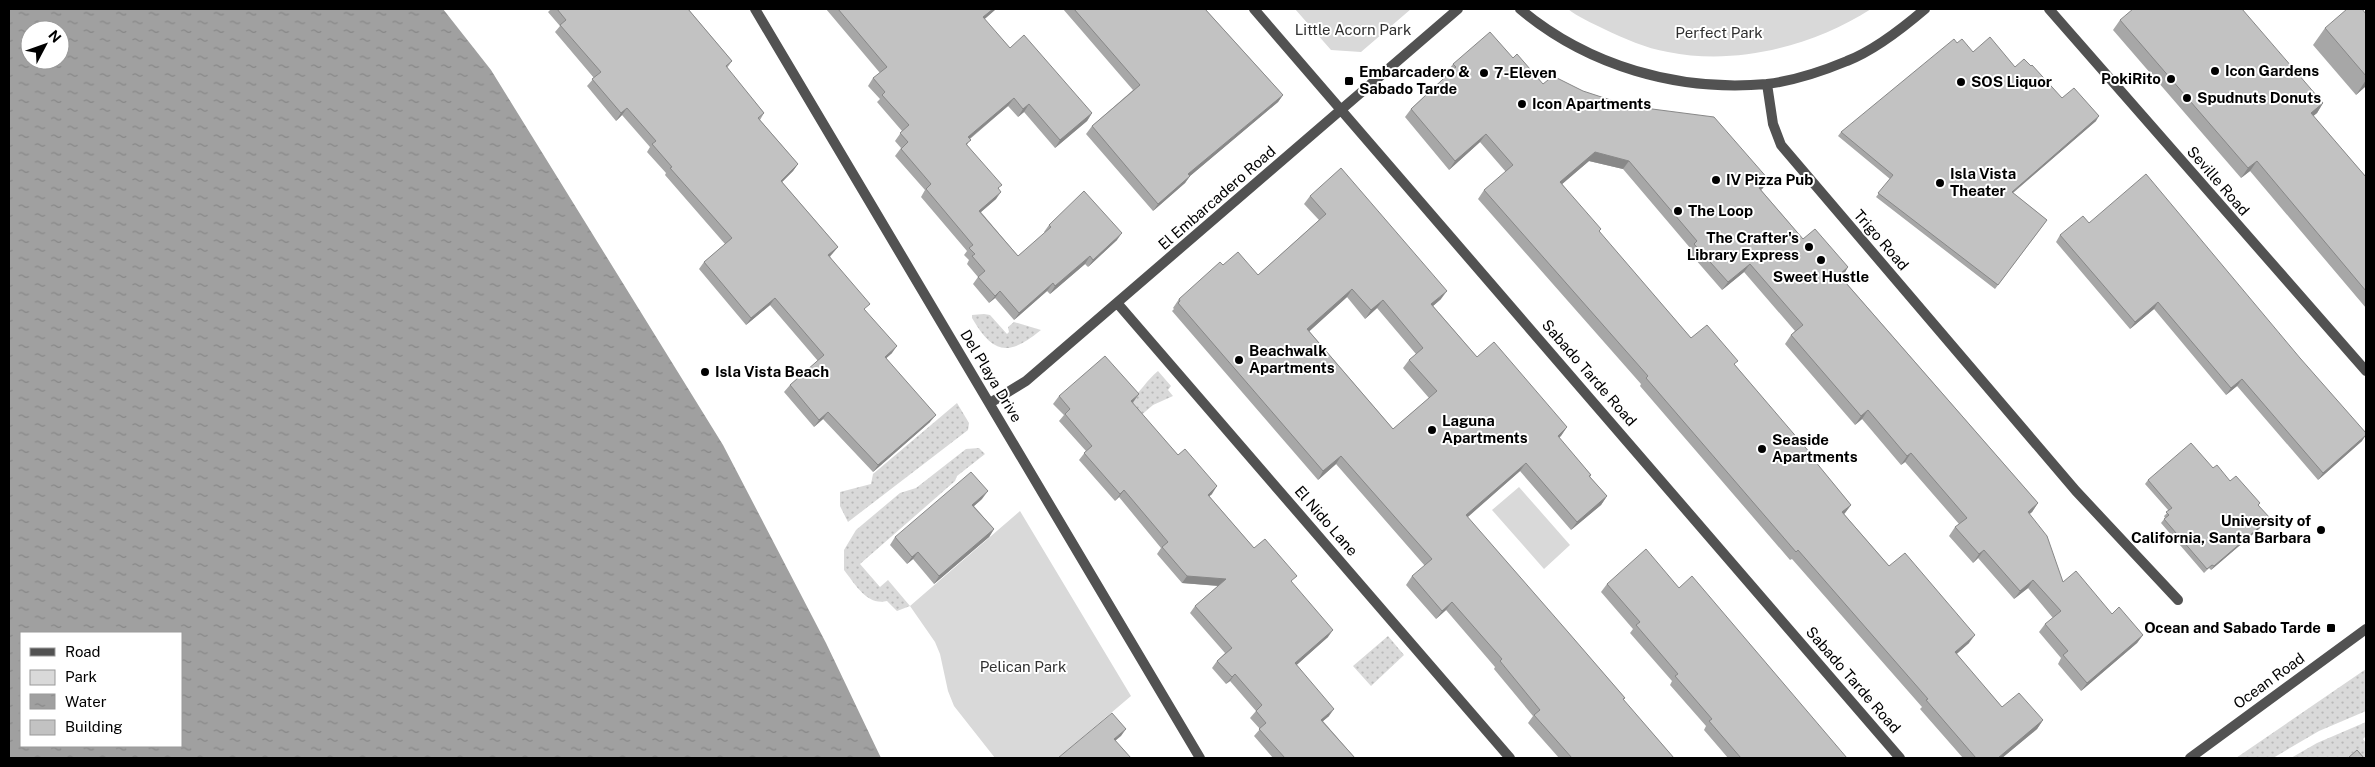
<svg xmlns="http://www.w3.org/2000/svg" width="2375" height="767" font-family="'Public Sans',sans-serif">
	<defs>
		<pattern id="grass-dots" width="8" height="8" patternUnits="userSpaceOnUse" patternTransform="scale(1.25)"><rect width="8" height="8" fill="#d9d9d9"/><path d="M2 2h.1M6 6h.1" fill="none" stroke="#b8b8b8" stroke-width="1.8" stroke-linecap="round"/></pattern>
		<pattern id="water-ripples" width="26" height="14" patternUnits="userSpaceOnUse" patternTransform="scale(1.25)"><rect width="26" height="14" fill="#a0a0a0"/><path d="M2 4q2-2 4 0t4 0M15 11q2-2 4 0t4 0" fill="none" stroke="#888"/></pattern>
	</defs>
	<rect width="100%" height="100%" fill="#fff"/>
	<path fill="url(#grass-dots)" d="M984,314L990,315L1007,334L1009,332L1008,327L1014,322L1041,330C1008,357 993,354 972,318V315Z
		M1158,371L1171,386L1168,390L1173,396L1153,405L1139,417L1128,404C1139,393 1148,379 1158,371Z
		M957,403L969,423L968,430L848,522L840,506V492L871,484L873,474Z
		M979,448L985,454L957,476L955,481L860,564L880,587L888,580L910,606L897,611L887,601C867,606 855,584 844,570V550L856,530L900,493L916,488L966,449Z
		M1388,636L1404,655L1371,686L1353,666Z
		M2366,669V711L2319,731L2273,758H2236Z
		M2366,722V736L2363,739L2366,743V758H2291L2317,743Z"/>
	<path fill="#d9d9d9" d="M1295,9H1411L1361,52L1331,50Z
		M1568,9H1871C1813,46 1737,66 1668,52C1645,48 1625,39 1604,29C1592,23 1578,17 1568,9Z
		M1519,487L1570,545L1544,569L1492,510Z
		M1020,511L1131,696L1058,758H995L954,706L948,691L940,654L935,642L910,606Z"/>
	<path fill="url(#water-ripples)" fill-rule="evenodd" d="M9,9H443L491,70L723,445L826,643L881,758H9ZM30,30H60V60H30ZM21,633H181V746H21Z"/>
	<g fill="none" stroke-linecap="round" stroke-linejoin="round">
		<path stroke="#525252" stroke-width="10" d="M755,9L1200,758
			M1254,9L1900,758
			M1520,9C1588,66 1678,92 1767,84C1792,81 1823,71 1847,61C1873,51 1904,27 1925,9
			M2049,9L2366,371
			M1767,84L1773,124L1781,145L2076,491L2178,600
			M1118,304L1510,758
			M990,403L1026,381L1458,9
			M2190,758L2366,629"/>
	</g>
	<path fill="#a7a7a7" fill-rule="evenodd" d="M551,9H688L732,61L727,68L764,113L760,120L798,164L793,171L782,182L838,247L832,254L830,257L865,310L892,353L886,358L930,422L873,472L823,419L814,427L784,392L790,385L818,361L770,305L746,325L699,269L704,262L725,244L665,175L666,173L647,152L650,147L622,115L616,121L587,86L594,78L555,32L560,26L548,12Z
		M826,9H996L984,19L1010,48L1092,113L1087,121L1055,148L1024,112L1018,117L1008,106L970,139L967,145L999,188L996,199L981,212L1018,256L1045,233L1044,232L1049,225L1117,240L1088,267L1085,264L1050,294L1047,291L1014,320L995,298L989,303L973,284L978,277L967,264L969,260L964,255L967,251L921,197L925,190L895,156L901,148L895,141L902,131L877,102L880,99L868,86L873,78L880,73Z
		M1063,9H1205L1283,95L1278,102L1190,176L1185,183L1153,211L1086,134L1092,126L1133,90Z
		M2366,14V86L2356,95L2313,45L2325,28Z
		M2120,20L2323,103L2317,113L2313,116L2366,177V308L2250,171L2241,178L2113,30Z
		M1957,43L1973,52L2015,67L2062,98L2096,121L2013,193L2047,220L1995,289L1876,197L1890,179L1838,136L1841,132Z
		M1513,58L1543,84L1763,188L1761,190L1803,239L1848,267L1841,277L2038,503L2032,512L2029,514L2063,582L2143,635L2137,643L2081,691L2058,664L2061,658L2039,632L2045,624L2053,618L2028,588L2014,599L1978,558L1973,563L1949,536L1955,527L1959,524L1905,462L1901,465L1862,419L1855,425L1785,344L1791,335L1795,331L1744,272L1722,290L1689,252L1691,249L1623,169L1589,161L1562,184L1599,232L1691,338L1735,365L1851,505L1844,514L1889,566L1969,643L1956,654L2002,707L2043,720L2037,729L2002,758H1963L1920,709L1922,707L1792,559L1790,560L1640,386L1641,384L1478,199L1484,190L1506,172L1480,142L1449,170L1405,117L1411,109L1448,74L1447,72L1453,64Z
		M1310,196L1441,299L1433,306L1477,357L1567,427L1559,438L1591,475L1590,477L1607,496L1601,505L1571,530L1520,471L1467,517L1625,698L1623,700L1674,758H1559L1528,723L1533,716L1494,669L1495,667L1446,610L1436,619L1406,585L1412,576L1425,566L1336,464L1318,480L1172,311L1174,309L1173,308L1179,299L1223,265L1258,275L1319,220L1304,204ZM1347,297L1365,319L1377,308L1416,354L1409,360L1403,368L1429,398L1393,429L1309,331Z
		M2089,223L2362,441L2318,480L2237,386L2226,395L2154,309L2130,329L2056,242L2060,235Z
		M1059,396L1134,401L1132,403L1212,494L1209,496L1254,548L1292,583L1328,637L1296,665L1329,716L1323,721L1355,758H1273L1254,736L1260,729L1250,718L1256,711L1230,681L1226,684L1212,668L1217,661L1225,653L1190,613L1195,606L1218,586L1182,583L1157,554L1161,548L1119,497L1115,501L1079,460L1086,451L1059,421L1064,415L1053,404Z
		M2213,468L2230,481L2259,506L2267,522L2211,570L2209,568L2204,573L2161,523L2165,518L2164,516L2169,511L2145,484L2148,480Z
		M982,499L974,506L994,529L989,537L934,584L913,559L907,564L890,545L895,537Z
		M1607,584L1679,588L1847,758H1728L1704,730L1706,726L1670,685L1672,681L1630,633L1633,629L1601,592Z"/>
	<path fill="#888" d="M993,9H996L978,25L983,17Z
		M2366,80V86L2356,95Z
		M1283,95L1278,102L1190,176L1185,183L1153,211L1158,204L1188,174Z
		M1014,98L1008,106L963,144L968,137Z
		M2323,103L2317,113L2305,123L2311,113Z
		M1029,104L1024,112L1018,117L1023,109Z
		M627,108L622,115L616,121L621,113Z
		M1092,113L1087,121L1055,148L1060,140Z
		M2099,116L2096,121L2009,196L2012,192Z
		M1486,134L1480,142L1449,170L1455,161Z
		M1595,152L1629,161L1623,169L1589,161L1554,191L1560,182Z
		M2257,161L2250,171L2241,178L2248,168Z
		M798,164L793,171L776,188L781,181Z
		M1769,180L1763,188L1753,197L1759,188Z
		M1001,192L996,199L974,218L979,211Z
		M1122,233L1117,240L1088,267L1093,260Z
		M838,247L832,254L823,262L828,255Z
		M1090,256L1085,264L1050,294L1055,286Z
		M1750,264L1744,272L1722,290L1728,282Z
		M1848,267L1843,276L1834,283L1839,275Z
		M1053,283L1047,291L1014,320L1019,313Z
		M1352,289L1347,297L1302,338L1307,329Z
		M1000,291L995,298L989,303L995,296Z
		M1447,291L1441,299L1426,312L1431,304Z
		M775,298L770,305L746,325L751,318Z
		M1383,300L1377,308L1365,319L1371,310Z
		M2158,302L2154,309L2130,329L2135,322Z
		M897,346L892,353L880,364L885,357Z
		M2242,379L2237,386L2226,395L2231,388Z
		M1139,394L1134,401L1126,408L1131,401Z
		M1868,410L1862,419L1855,425L1861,416Z
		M828,412L823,419L814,427L819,420Z
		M936,415L930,422L873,472L878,465Z
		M1567,427L1561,436L1552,444L1558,436Z
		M2366,435L2362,441L2318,480L2323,473Z
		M1911,453L1905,462L1901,465L1907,456Z
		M1341,456L1336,464L1318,480L1323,471Z
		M1526,463L1520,471L1460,524L1466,515Z
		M1217,486L1212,494L1203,502L1208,495Z
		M1124,490L1119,497L1115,501L1120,494Z
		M988,491L982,499L967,512L972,505Z
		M1607,496L1601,505L1571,530L1577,522Z
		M2038,503L2032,512L2022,521L2028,512Z
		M1851,505L1845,513L1837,521L1842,512Z
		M2270,518L2267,522L2211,570L2214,566Z
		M994,529L989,537L934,584L939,576Z
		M1984,550L1978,558L1973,563L1979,554Z
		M918,552L913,559L907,564L912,557Z
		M1187,576L1226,579L1221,586L1182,583Z
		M2033,580L2028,588L2014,599L2020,591Z
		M1452,602L1446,610L1436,619L1442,611Z
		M1333,630L1328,637L1290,671L1295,663Z
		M1975,635L1969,643L1949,661L1955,652Z
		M2143,635L2137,643L2081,691L2087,683Z
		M1235,674L1230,681L1226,684L1232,677Z
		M1334,709L1329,716L1316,727L1321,720Z
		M2043,720L2037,729L2002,758H1998Z
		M1126,729L1121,736L1109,746L1114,739Z"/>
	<path fill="#c2c2c2" stroke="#888" fill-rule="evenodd" d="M557,9H688L732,61L726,66L764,113L758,118L798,164L781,181L838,247L828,255L870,304L864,309L897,346L885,357L936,415L878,465L828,412L819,420L790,385L824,355L775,298L751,318L704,262L732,238L670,168L672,167L652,144L656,141L627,108L621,113L592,79L601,72L560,25L566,20Z
		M838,9H993L983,17L1010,48L1024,35L1092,113L1060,140L1029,104L1023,109L1014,98L968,137L971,140L966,144L1002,185L998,188L1001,192L979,211L1018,256L1051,227L1049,225L1084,191L1122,233L1093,260L1090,256L1055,286L1053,283L1019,313L1000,291L995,296L978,277L985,271L972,256L975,254L969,248L973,245L926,189L931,184L901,149L908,142L900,133L909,125L882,95L885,92L873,78L887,67Z
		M1074,9H1205L1283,95L1188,174L1190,176L1158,204L1092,126L1140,85Z
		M2133,9H2242L2323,103L2311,113L2366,177V291L2257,161L2248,168L2120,20Z
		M2347,9H2362L2366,14V76L2325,28Z
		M1490,32L1513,58L1517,54L1543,84L1553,76L1583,91L1629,106L1714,117L1769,180L1759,188L1803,239L1815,229L1848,267L1839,275L2038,503L2028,512L2047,536L2063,582L2076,571L2112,614L2119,607L2143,635L2087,683L2063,655L2068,651L2045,624L2061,611L2033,580L2020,591L1984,550L1979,554L1955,527L1967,518L1911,453L1907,456L1868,410L1861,416L1791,335L1803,325L1750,264L1728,282L1694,244L1697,241L1629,161L1595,152L1560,182L1601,229L1599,231L1691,338L1707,325L1738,361L1734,364L1811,454L1810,455L1851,505L1842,512L1889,566L1905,553L1975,635L1955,652L2002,707L2019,693L2043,720L1998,758H1976L1926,700L1928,699L1798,550L1796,552L1646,378L1648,376L1484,190L1513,165L1486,134L1455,161L1411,109L1456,67L1453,64Z
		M1990,37L2015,67L2024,59L2031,66L2032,65L2062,98L2074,88L2099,116L2012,192L2047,220L1998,285L1878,193L1893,175L1841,132L1954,39L1957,43L1962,39L1973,52Z
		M1341,168L1447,291L1431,304L1477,357L1494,342L1567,427L1558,436L1591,475L1589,476L1607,496L1577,522L1526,463L1466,515L1568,632L1625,698L1623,699L1674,758H1572L1534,715L1540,710L1500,661L1502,659L1452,602L1442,611L1412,576L1432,559L1341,456L1323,471L1178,303L1180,301L1179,299L1220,262L1223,265L1238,252L1258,275L1326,214L1310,196ZM1352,289L1371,310L1383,300L1423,348L1409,360L1437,391L1393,429L1307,329Z
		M2146,174L2300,358L2366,433V435L2323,473L2242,379L2231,388L2158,302L2135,322L2060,235L2083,216L2089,223Z
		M1105,356L1139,394L1131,401L1178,455L1185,449L1217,486L1208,495L1254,548L1265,539L1297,576L1291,581L1333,630L1295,663L1334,709L1321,720L1355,758H1285L1259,729L1266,723L1256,711L1262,705L1235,674L1232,677L1217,661L1232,648L1195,606L1226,579L1187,576L1162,547L1168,542L1124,490L1120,494L1084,453L1092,446L1065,414L1070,409L1059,396Z
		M2191,443L2213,468L2217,465L2230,481L2236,476L2260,503L2258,505L2270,518L2214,566L2212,565L2207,569L2164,519L2169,515L2166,512L2172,508L2148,480Z
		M971,472L988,491L972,505L994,529L939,576L918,552L912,557L895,537Z
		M1646,549L1679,588L1692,576L1847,758H1741L1709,721L1712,719L1675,676L1678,674L1636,625L1640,622L1607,584Z
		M1112,713L1126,729L1114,739L1131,758H1058Z
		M2357,750L2364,758H2348Z"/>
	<g fill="#000" stroke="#fff" stroke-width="2">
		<circle cx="2215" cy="71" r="5"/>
		<circle cx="1484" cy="73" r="5"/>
		<circle cx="2171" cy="79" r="5"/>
		<rect x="1344" y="76" width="10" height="10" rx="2.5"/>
		<circle cx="1961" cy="82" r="5"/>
		<circle cx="2187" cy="98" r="5"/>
		<circle cx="1522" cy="104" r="5"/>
		<circle cx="1716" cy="180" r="5"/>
		<circle cx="1940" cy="183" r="5"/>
		<circle cx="1678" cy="211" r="5"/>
		<circle cx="1809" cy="247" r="5"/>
		<circle cx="1821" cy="260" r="5"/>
		<circle cx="1239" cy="360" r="5"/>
		<circle cx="705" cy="372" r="5"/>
		<circle cx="1432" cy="430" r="5"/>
		<circle cx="1762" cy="449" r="5"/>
		<circle cx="2321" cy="530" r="5"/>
		<rect x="2326" y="623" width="10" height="10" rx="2.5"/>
	</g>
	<g text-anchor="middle" stroke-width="4" stroke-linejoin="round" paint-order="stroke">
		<g font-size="15" fill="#303030" stroke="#fff">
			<text x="1353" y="35">Little Acorn Park</text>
			<text x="1719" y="38">Perfect Park</text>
			<text x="1023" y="672">Pelican Park</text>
		</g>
		<g font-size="15" font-weight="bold" fill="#000" stroke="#fff" text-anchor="start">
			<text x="2225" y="76">Icon Gardens</text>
			<text x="1359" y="77">Embarcadero &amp;<tspan x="1359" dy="17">Sabado Tarde</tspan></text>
			<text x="1494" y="78">7-Eleven</text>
			<text x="2161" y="84" text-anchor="end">PokiRito</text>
			<text x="1971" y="87">SOS Liquor</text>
			<text x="2197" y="103">Spudnuts Donuts</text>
			<text x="1532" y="109">Icon Apartments</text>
			<text x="1950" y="179">Isla Vista<tspan x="1950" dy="17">Theater</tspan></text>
			<text x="1726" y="185">IV Pizza Pub</text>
			<text x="1688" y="216">The Loop</text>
			<text x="1799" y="243" text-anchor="end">The Crafter's<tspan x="1799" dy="17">Library Express</tspan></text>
			<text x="1821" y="282" text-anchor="middle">Sweet Hustle</text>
			<text x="1249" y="356">Beachwalk<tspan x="1249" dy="17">Apartments</tspan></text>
			<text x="715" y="377">Isla Vista Beach</text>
			<text x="1442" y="426">Laguna<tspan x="1442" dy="17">Apartments</tspan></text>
			<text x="1772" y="445">Seaside<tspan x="1772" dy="17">Apartments</tspan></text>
			<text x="2311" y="526" text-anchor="end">University of<tspan x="2311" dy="17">California, Santa Barbara</tspan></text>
			<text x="2321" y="633" text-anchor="end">Ocean and Sabado Tarde</text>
		</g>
		<g font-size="15" fill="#000" stroke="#fff">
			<text transform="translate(2218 181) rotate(49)" y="5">Seville Road</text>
			<text transform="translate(1217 198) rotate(-41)" y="5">El Embarcadero Road</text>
			<text transform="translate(1881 240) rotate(49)" y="5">Trigo Road</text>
			<text transform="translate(1589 373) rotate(49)" y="5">Sabado Tarde Road</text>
			<text transform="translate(991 376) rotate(59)" y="5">Del Playa Drive</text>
			<text transform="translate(1326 521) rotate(49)" y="5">El Nido Lane</text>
			<text transform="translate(1853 680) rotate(49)" y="5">Sabado Tarde Road</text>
			<text transform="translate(2269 681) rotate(-36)" y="5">Ocean Road</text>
		</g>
	</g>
	<rect width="2375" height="767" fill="none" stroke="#000000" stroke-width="20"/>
	<rect x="20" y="632" width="162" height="115" fill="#ffffff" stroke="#999999"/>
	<rect x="30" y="648" width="25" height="8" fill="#525252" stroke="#999999"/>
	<text x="65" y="657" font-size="15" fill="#000000">Road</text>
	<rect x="30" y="670" width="25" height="15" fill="#d9d9d9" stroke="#999999"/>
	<text x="65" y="682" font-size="15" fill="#000000">Park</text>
	<rect x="30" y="694" width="25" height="15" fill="url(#water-ripples)" stroke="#999999"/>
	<text x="65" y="707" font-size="15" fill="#000000">Water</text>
	<rect x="30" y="720" width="25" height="15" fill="#c2c2c2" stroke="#999999"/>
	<text x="65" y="732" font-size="15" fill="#000000">Building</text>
	<g transform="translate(45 45) rotate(49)"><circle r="24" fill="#ffffff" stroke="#999999"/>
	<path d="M0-4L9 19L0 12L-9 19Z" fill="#000000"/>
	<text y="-8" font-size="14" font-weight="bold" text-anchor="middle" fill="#000000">N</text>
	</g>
</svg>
